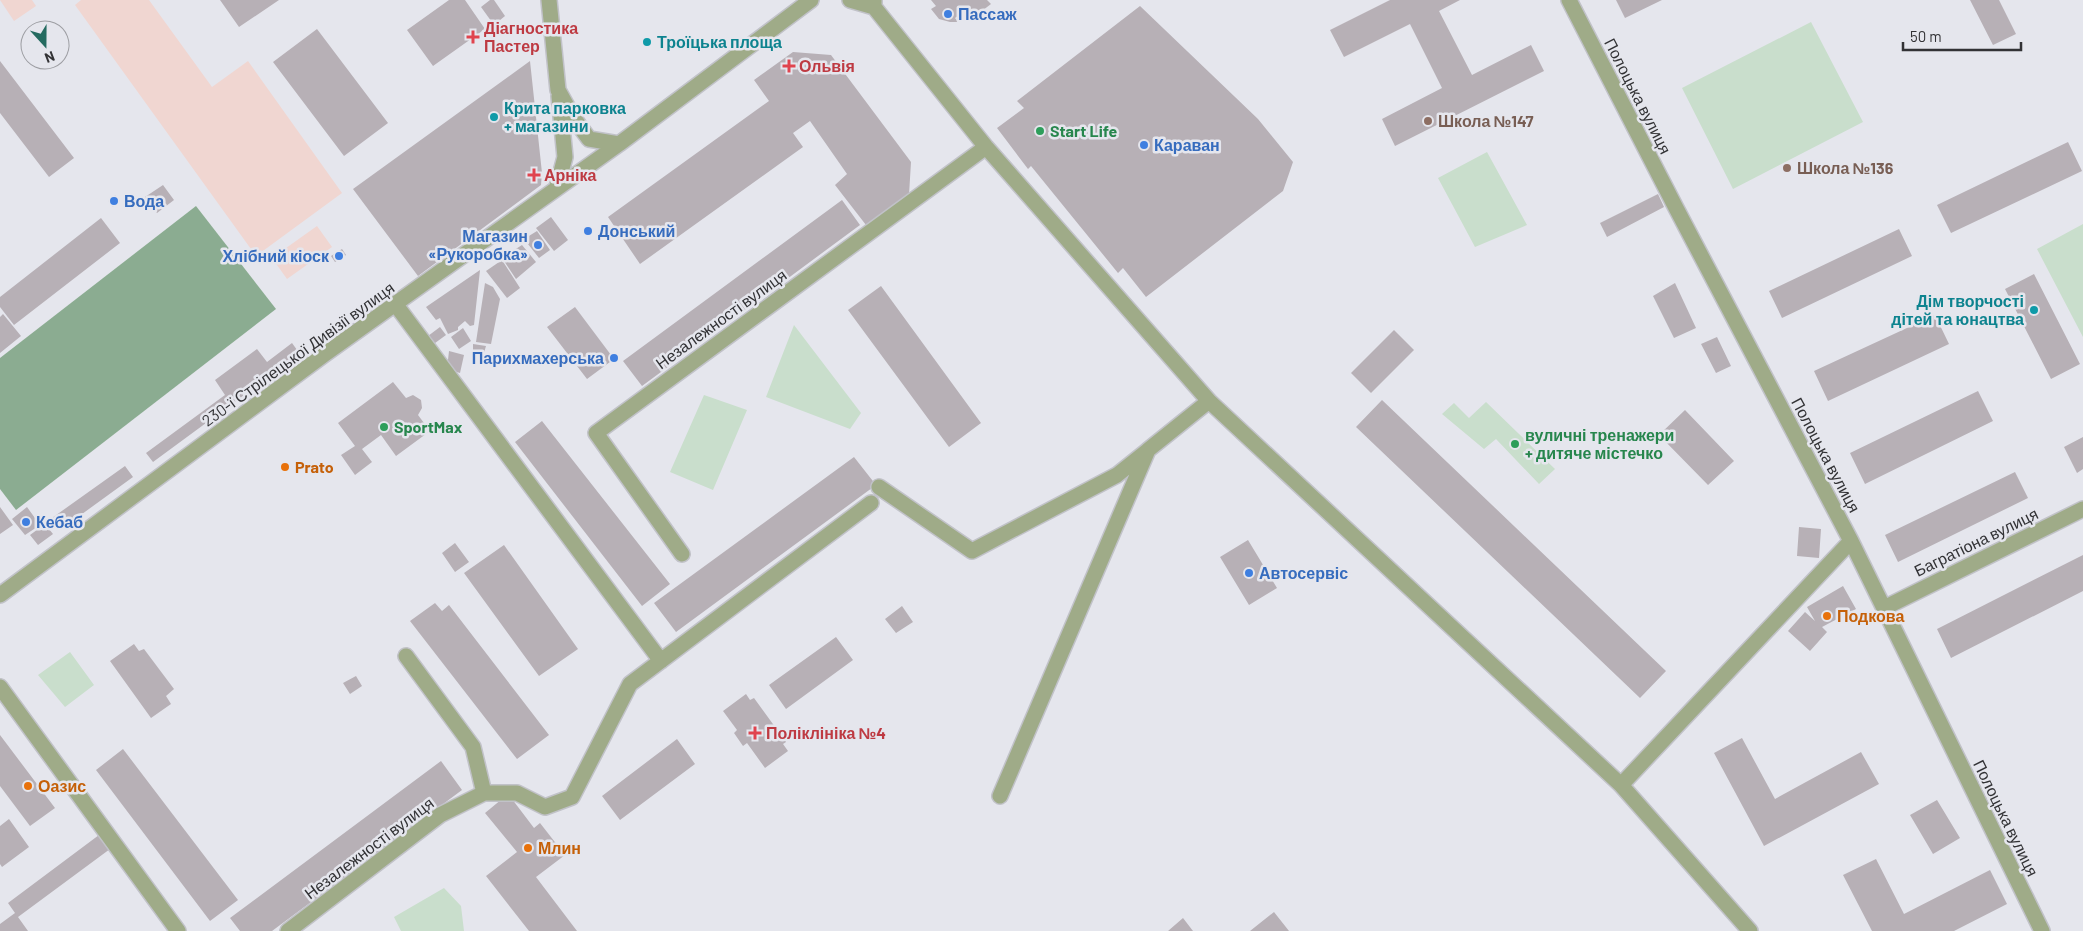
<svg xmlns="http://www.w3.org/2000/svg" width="2083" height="931" font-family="Barlow,sans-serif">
	<rect width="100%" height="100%" fill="#e5e6ed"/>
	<path fill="#f0d6d1" d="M0,0H32L36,6L14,21Z
		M81,0H149L212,87L248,61L342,193L256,256L75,5Z
		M317,226L332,247L287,279L272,258Z"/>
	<path fill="#c9decc" d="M1811,22L1863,122L1733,189L1682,88Z
		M1487,152L1527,225L1475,247L1438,178Z
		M2083,224V337L2037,249Z
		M794,325L861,413L850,429L766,397Z
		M704,395L747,410L713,490L670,472Z
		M1486,402L1555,469L1539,484L1496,439L1484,449L1442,414L1454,403L1469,418Z
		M70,652L94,685L65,707L38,675Z
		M444,888L461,906L464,931H401L394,917Z"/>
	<path fill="#8bac91" d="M196,206L276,309L16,510L0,489V358Z"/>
	<path fill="#b7b0b6" d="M220,0H279L239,27Z
		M449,0H465L485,29L433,66L407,30Z
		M490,0H494L505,16L494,25L481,7Z
		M931,0H987L991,4L974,17L968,8L955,18L958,22H950L939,19L931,9L936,6Z
		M1390,0H1460L1439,11L1472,75L1531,45L1544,71L1395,146L1382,119L1442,88L1410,24L1344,57L1330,30Z
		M1616,0H1662L1625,18Z
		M1970,0H1999L2016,34L1993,45Z
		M1140,6L1258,119L1293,162L1283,191L1146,297L1123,268L1118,273L1031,166L1028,169L997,128L1024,108L1017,101Z
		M317,29L388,123L344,156L273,62Z
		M793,52L831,55L911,162L909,195L866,225L835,185L847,174L810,121L793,133L803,147L640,264L608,217L769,101L754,80Z
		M0,61L74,158L49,177L0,113Z
		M530,61L542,173L541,185L418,276L353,189Z
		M2068,142L2082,171L1951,233L1937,205Z
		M163,185L174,200L157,213L145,197Z
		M1658,194L1664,207L1607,237L1600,223Z
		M115,195L120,201L113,207L108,201Z
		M842,200L860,225L642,386L623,361Z
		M551,217L568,240L554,251L536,228Z
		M101,218L120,243L14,325L0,307V297Z
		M1899,229L1912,256L1782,318L1769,291Z
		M537,231L550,250L539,258L524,239Z
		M522,245L536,262L516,279L502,258Z
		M342,249L346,255L335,262L331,256Z
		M502,260L520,288L507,298L486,271Z
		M480,270L474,325L470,326L465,321L458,327V330L448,334L440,318L436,320L426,307Z
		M2034,274L2080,364L2051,379L2005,289Z
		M485,283L493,287L500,299L491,344L476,342Z
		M1675,283L1696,328L1674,338L1653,296Z
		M881,286L981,423L949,447L848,310Z
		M575,307L614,359L587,379L547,327Z
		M3,314L21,336L0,353V317Z
		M1935,315L1949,344L1828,401L1814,371Z
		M440,327L446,335L431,346L424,339Z
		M463,328L471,341L459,349L451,337Z
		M1394,330L1414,350L1371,393L1351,373Z
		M1717,337L1731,366L1716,373L1701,344Z
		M292,343L300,354L153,462L146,453L225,395L215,380L257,349L267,362Z
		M473,344L486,346L483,356L473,355Z
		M449,351L464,355L460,373L447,369Z
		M393,382L406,398L413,395L421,400L422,408L418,415L430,431L396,456L381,435L362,449L372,462L355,475L341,455L355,446L338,423Z
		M1978,391L1993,421L1865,484L1850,453Z
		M1382,400L1666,671L1640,698L1356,427Z
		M1685,410L1734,461L1708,485L1659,435Z
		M542,421L670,584L642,606L515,442Z
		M2083,437V469L2077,473L2064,447Z
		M854,457L876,485L676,632L654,603Z
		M125,466L133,477L60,530L52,518Z
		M2015,472L2028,498L1898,562L1885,535Z
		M0,507L13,525L0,534Z
		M27,507L40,525L25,535L12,519Z
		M45,524L53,534L38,545L30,535Z
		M1799,527L1821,529L1819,558L1797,556Z
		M1248,540L1277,588L1249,605L1220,557Z
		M455,543L469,562L455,572L442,553Z
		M504,545L578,649L539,676L464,573Z
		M2083,555V591L1951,658L1937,629Z
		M1843,586L1856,609L1822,627L1827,632L1810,651L1788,631L1805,612L1815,621L1807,607Z
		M435,603L442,611L449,605L549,735L517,759L410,621Z
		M902,606L913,622L896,633L885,619Z
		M836,637L853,660L786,709L769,685Z
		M134,644L139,651L144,649L174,689L166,696L171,704L151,718L110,661Z
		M356,676L362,686L350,694L343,683Z
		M746,694L750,700L754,698L786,742L783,744L788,751L765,768L747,743L743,746L734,733L737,730L723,711Z
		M0,735L55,808L30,826L0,786Z
		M1742,738L1775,799L1861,752L1879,784L1764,846L1714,753Z
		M677,739L695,764L620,820L602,796Z
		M123,749L238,900L210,921L96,770Z
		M441,761L462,790L272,931H240L230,918Z
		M502,799H512L534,828L540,823L565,855L536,877L577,931H529L486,876L517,852L485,813Z
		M1937,800L1960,838L1933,854L1910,815Z
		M9,819L29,847L2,867L0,864V826Z
		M99,835L110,849L18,917L28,931H0V924L15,913L8,903Z
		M1876,859L1904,914L1990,870L2007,904L1954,931H1872L1843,875Z
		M1274,912L1289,931H1250Z
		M1183,918L1193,931H1168Z"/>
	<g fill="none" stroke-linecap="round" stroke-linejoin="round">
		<g stroke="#c1c2c8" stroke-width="18">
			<path id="minor" d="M549,0L558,90L573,117L589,139L619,144
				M850,0L874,7
				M874,0V7L986,147L1209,401L1621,785L1750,931
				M1569,0L1676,208L1851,541L2042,931
				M557,187L565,157L559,96
				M396,305L661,661
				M879,487L972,551L1117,475L1147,451
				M682,554L596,433L986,147
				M0,595L325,354L619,144L811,0
				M1884,608L2083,509
				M406,656L473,747L484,793
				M0,687L178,931
				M1621,785L1851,541
				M1000,796L1148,450L1209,401
				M288,931L440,815L484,793H517L545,807L572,797L630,684L871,503"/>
		</g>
		<use href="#minor" stroke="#9fab88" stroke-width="15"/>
	</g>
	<g fill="#3f7fe0" stroke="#e5e6ed" stroke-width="2">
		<circle cx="948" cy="14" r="5"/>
		<circle cx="1144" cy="145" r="5"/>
		<circle cx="114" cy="201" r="5"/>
		<circle cx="588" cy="231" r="5"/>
		<circle cx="538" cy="245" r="5"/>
		<circle cx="339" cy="256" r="5"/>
		<circle cx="614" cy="358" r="5"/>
		<circle cx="26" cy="522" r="5"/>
		<circle cx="1249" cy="573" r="5"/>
	</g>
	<g fill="#e0444e" stroke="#e5e6ed" stroke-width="2">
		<path d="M470.5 29.5h5v5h5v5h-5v5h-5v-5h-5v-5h5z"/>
		<path d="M786.5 58.5h5v5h5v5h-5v5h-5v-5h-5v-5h5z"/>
		<path d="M531.5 167.5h5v5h5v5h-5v5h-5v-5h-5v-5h5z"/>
		<path d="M752.5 725.5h5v5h5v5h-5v5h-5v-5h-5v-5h5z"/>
	</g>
	<g fill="#0f9aa8" stroke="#e5e6ed" stroke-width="2">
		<circle cx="647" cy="42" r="5"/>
		<circle cx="494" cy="117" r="5"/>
		<circle cx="2034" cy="310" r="5"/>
	</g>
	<g fill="#8d6e63" stroke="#e5e6ed" stroke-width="2">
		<circle cx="1428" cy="121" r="5"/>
		<circle cx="1787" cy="168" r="5"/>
	</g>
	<g fill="#2e9e5b" stroke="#e5e6ed" stroke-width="2">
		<circle cx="1040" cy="131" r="5"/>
		<circle cx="384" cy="427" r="5"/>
		<circle cx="1515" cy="444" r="5"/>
	</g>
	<g fill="#e8710a" stroke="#e5e6ed" stroke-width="2">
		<circle cx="285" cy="467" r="5"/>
		<circle cx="1827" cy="616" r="5"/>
		<circle cx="28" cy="786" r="5"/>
		<circle cx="528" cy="848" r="5"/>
	</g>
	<g text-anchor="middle" stroke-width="5" stroke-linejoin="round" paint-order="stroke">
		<g font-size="16" font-weight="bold" fill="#366cbe" stroke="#e5e6ed" text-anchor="start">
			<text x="958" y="20">Пассаж</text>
			<text x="1154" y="151">Караван</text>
			<text x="124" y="207">Вода</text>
			<text x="598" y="237">Донський</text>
			<text x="528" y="242" text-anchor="end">Магазин<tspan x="528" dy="18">«Рукоробка»</tspan></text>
			<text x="329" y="262" text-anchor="end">Хлібний кіоск</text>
			<text x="604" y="364" text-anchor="end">Парихмахерська</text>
			<text x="36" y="528">Кебаб</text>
			<text x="1259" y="579">Автосервіс</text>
		</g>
		<g font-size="16" font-weight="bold" fill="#be3a42" stroke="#e5e6ed" text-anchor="start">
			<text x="484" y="34">Діагностика<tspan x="484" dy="18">Пастер</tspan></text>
			<text x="799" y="72">Ольвія</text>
			<text x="544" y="181">Арніка</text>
			<text x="766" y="739">Поліклініка №4</text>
		</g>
		<g font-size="16" font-weight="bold" fill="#0d838f" stroke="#e5e6ed" text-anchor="start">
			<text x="657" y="48">Троїцька площа</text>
			<text x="504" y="114">Крита парковка<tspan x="504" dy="18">+ магазини</tspan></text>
			<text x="2024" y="307" text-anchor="end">Дім творчості<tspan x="2024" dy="18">дітей та юнацтва</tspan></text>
		</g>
		<g font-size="16" fill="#323235" stroke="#e5e6ed">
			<text transform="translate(1638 96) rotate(63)" y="6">Полоцька вулиця</text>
			<text transform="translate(721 319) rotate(-36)" y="6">Незалежності вулиця</text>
			<text transform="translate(298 354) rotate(-36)" y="6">230-ї Стрілецької Дивізії вулиця</text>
			<text transform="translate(1826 455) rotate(62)" y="6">Полоцька вулиця</text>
			<text transform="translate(1976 542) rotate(-26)" y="6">Багратіона вулиця</text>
			<text transform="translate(2006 818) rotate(64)" y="6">Полоцька вулиця</text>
			<text transform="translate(369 848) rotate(-37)" y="6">Незалежності вулиця</text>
		</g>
		<g font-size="16" font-weight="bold" fill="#785e54" stroke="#e5e6ed" text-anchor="start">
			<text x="1438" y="127">Школа №147</text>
			<text x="1797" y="174">Школа №136</text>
		</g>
		<g font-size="16" font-weight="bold" fill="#27864d" stroke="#e5e6ed" text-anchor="start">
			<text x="1050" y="137">Start Life</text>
			<text x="394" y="433">SportMax</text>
			<text x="1525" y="441">вуличні тренажери<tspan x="1525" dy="18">+ дитяче містечко</tspan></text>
		</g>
		<g font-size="16" font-weight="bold" fill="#c56008" stroke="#e5e6ed" text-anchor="start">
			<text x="295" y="473">Prato</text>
			<text x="1837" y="622">Подкова</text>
			<text x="38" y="792">Оазис</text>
			<text x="538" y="854">Млин</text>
		</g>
	</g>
	<g transform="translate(45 45) rotate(159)"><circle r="24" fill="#e5e6ed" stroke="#9d9ea3"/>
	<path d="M0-4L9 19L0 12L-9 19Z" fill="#246b60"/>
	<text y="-8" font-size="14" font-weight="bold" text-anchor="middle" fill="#323235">N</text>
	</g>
	<path d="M1903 42v8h118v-8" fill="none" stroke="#323235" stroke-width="2.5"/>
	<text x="1910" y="42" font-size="15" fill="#323235" stroke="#e5e6ed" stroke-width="4" paint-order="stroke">50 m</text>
</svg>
